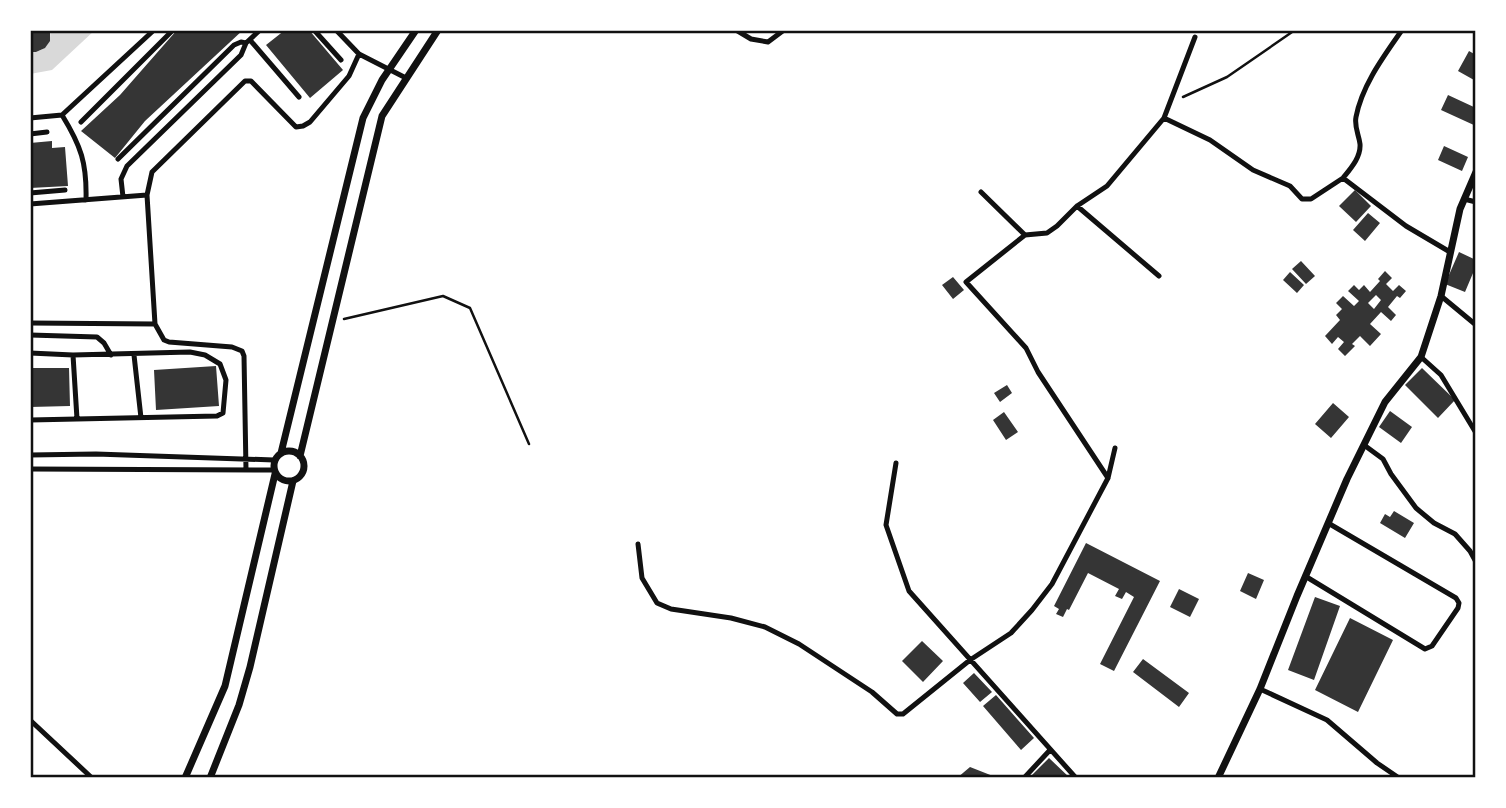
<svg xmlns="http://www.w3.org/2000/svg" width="1506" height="808" font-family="'Fira Sans Condensed',sans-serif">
	<rect width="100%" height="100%" fill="#fff"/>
	<path fill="#d9d9d9" d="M50,30H95L52,70L30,74V52C44,53 52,43 50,30Z"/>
	<path fill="#353535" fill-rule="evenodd" d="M30,30H50V41L45,48L36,52H30Z
		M177,30H243L145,121L115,158L81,131L120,95Z
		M285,30H309L343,70L310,98L266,45Z
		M1469,51L1476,55V75L1474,80L1458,71Z
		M1448,95L1476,108V126L1441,110Z
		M52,141V148L65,147L68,186L30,188V143Z
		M1444,146L1468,157L1462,171L1438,160Z
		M1355,190L1371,206L1356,222L1339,206Z
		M1368,213L1380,223L1365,241L1353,230Z
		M1459,252L1476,260V266L1465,292L1445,284Z
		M1301,261L1315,276L1306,284L1292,269Z
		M1385,271L1392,278L1386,284L1393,291L1399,285L1406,291L1400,298L1397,296L1388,307L1396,315L1391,321L1381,312L1370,324L1381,334L1370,346L1360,336L1352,344L1355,346L1345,356L1338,349L1344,342L1338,337L1332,344L1325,336L1340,320L1336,315L1342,309L1336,303L1343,296L1354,306L1359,301L1348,291L1354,285L1359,290L1364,285L1370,292L1380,281L1378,279ZM1376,295L1381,300L1374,309L1368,303Z
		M1290,272L1304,285L1297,293L1283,280Z
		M953,277L964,290L953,299L942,285Z
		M216,366L219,406L156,410L154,370Z
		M30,368H69L70,406L30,407Z
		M1422,368L1455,400L1438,418L1405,385Z
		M1007,385L1012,393L1000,402L994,393Z
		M1333,403L1349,417L1331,438L1315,424Z
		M1390,411L1412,427L1401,443L1379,427Z
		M1004,412L1018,432L1006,440L993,420Z
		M1394,511L1414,523L1405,538L1380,523L1385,514L1390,517Z
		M1086,543L1160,581L1114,671L1100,664L1134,597L1126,592L1122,599L1115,596L1119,589L1088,573L1069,610L1067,609L1063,617L1056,614L1059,609L1054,606Z
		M1248,573L1264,580L1256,599L1240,591Z
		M1179,589L1199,599L1190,617L1170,607Z
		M1315,597L1340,606L1314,680L1288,670Z
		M1350,618L1393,640L1358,712L1315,690Z
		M922,641L943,661L923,682L902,661Z
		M1143,659L1189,693L1179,707L1133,672Z
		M974,673L992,692L980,702L963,683Z
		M996,695L1034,738L1021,750L983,706Z
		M1049,758L1070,778H1029Z
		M970,767L998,778H957Z"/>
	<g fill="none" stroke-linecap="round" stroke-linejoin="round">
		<path stroke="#111" stroke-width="2.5" d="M1183,97L1227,77L1295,30
			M344,319L443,296L470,308L529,444"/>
		<path stroke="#111" stroke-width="5" d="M314,30L341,60
			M736,30L751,39L768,42L784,30
			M250,40L299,97
			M359,54L406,78
			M30,118L62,115
			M1164,118L1195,37
			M81,122L173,30
			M30,134L47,132
			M118,159L234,45L241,42L246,43
			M1343,178C1351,168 1361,157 1360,144C1359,135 1354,127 1356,117C1362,85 1384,56 1402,30
			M981,192L1025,235L1047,233L1057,226L1077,206L1107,186L1164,118L1210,140L1253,170L1290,186L1302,199H1311L1343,178L1406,226L1450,252
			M30,193L65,190
			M123,197L121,179L127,166L241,55L246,43L260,30
			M1464,199L1476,202
			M86,200C87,163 81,146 62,115L154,30
			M30,204L147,195
			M1077,206L1159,276
			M1025,235L966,282L1026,348L1038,372L1108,478
			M1441,296L1476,325
			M30,323L155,324L164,340L169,342L232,347L242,351L244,356L246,470
			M155,324L147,195L152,172L245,81H251L296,127L303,126L310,122L349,76L359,54L336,30
			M30,335L97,337L104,343L111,355
			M30,353L73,355L190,352L205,355L220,364L226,380L223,413L217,416L30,420
			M73,355L77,419
			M134,355L141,418
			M1421,357L1441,375L1476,433
			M1364,445L1383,459L1391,474L1416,508L1434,523L1455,534L1470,551L1476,562
			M30,455L96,454L274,460
			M896,463L886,525L909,591L1076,778
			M30,469L274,470
			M638,544L642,578L657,603L671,609L731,618L765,627L799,644L872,692L897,714H903L970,660L1011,633L1032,610L1052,584L1108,478L1115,448
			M1305,576L1425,649L1432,646L1458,608L1459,603L1456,598L1328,523
			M1260,689L1327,720L1377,763L1399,778
			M30,720L92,778
			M1024,778L1050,750"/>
		<path stroke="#111" stroke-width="7" d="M274 466a15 15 0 1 1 30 0a15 15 0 1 1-30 0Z
			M281,453L363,118L382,80L416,30
			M300,456L382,116L438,30
			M185,778L225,686L275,474
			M210,778L239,705L250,667L293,481
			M1218,778L1260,689L1297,596L1347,479L1385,402L1421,357L1441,296L1460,209L1476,172"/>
	</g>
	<rect width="1506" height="808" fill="none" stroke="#ffffff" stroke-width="63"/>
	<rect x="32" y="32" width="1442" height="744" fill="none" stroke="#111" stroke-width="2.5"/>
</svg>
